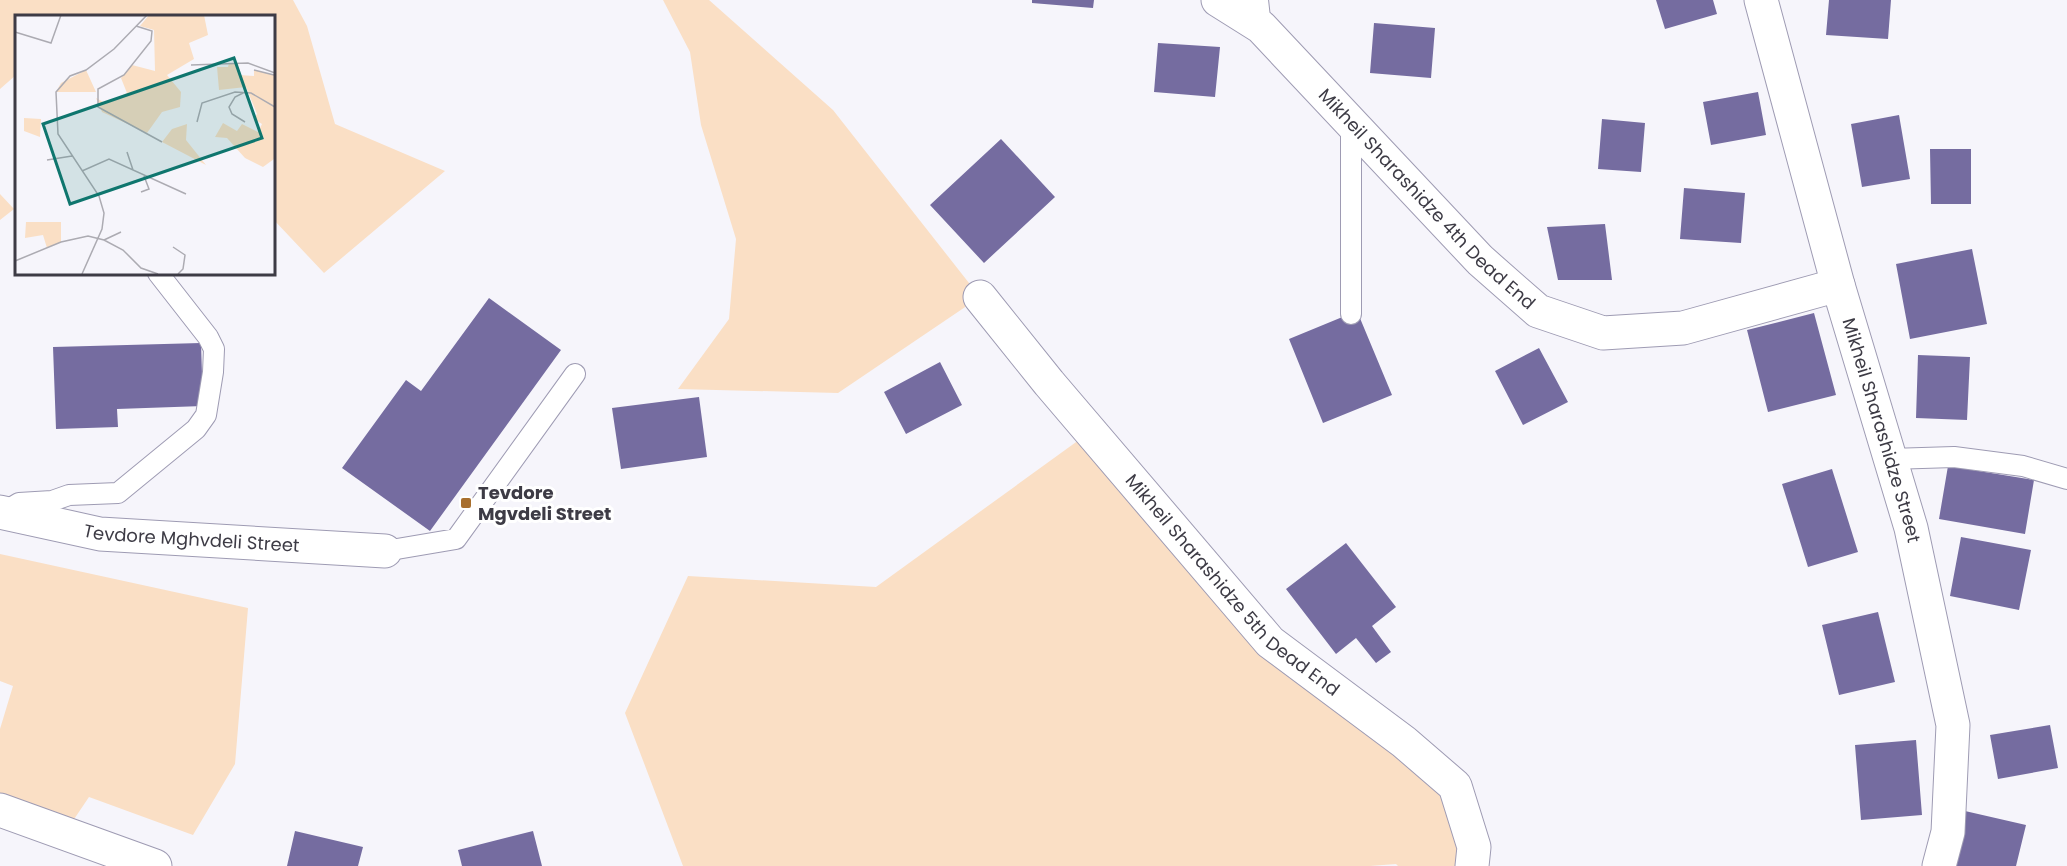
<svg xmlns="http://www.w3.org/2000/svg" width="2067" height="866" font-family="Poppins,sans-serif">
	<rect width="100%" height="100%" fill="#f6f5fb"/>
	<path fill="#fadfc5" d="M0,0H293L307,26L335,124L445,171L324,273L273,219V16H16V75L0,89Z
		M663,0H709L833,110L980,297L838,393L678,389L729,319L736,239L701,125L690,52Z
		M0,194L14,209L0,220Z
		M1090,432L1270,642L1455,786L1472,866H1398L1396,864L1370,866H683L625,713L688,576L876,587Z
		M0,554L248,608L235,764L193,835L89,797L64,834L0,810V729L13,686L0,681Z"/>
	<path fill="#756ca0" d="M1032,0H1094L1093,8L1032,3Z
		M1656,0H1713L1717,14L1665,29Z
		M1829,0H1891L1888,39L1826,35Z
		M1374,23L1435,28L1431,78L1370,73Z
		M1158,43L1220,47L1215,97L1154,92Z
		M1758,92L1766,135L1711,145L1703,102Z
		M1899,115L1910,179L1862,187L1851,124Z
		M1602,119L1645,123L1641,172L1598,169Z
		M1001,139L1055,197L984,263L930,205Z
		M1930,149H1971V204H1931Z
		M1684,188L1745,193L1741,243L1680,239Z
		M1605,224L1612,280H1558L1547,227Z
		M1972,249L1987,324L1910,339L1896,264Z
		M489,298L561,350L430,531L342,468L406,380L421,391Z
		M1357,311L1392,395L1323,423L1289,339Z
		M1814,313L1836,395L1768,412L1747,330Z
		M201,343L203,406L117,409L118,427L56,429L53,347Z
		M1539,348L1568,402L1523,425L1495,371Z
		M1918,355L1970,357L1967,420L1916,418Z
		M940,362L962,405L906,434L884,392Z
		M699,397L707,457L621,469L612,408Z
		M1948,466L2034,480L2025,534L1939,519Z
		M1832,469L1858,552L1808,567L1782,484Z
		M1961,537L2031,550L2019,610L1950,596Z
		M1346,543L1396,607L1372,626L1391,652L1376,663L1356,638L1336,654L1286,589Z
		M1878,612L1895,682L1839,695L1822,625Z
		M2050,725L2058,768L1998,779L1990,735Z
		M1916,740L1922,815L1861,820L1855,745Z
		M1965,811L2026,825L2016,866H1952Z
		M295,831L363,847L358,866H287Z
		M533,831L542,866H462L458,850Z"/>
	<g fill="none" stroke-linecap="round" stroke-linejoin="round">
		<g stroke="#9e9bb3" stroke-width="22">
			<path id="service" d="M1258,0L1261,27
				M1351,121V314
				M1890,459L1954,457L2023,466L2067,479
				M9,509L19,503L52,501L69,495L118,493L196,429L206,415L213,372L214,349L208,337L158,273
				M385,551L456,539L575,374"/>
		</g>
		<g stroke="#9e9bb3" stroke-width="35">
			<g id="minor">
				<path id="s1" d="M1218,0L1261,27L1480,260L1538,311L1603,333L1683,328L1838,285"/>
				<path id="s2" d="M1761,0L1838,285L1911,528L1953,725L1948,832L1939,866"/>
				<path id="s3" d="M980,297L1049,383L1270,642L1404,742L1455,786L1474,847L1472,866"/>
				<path id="s4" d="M0,512L100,534L385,551"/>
				<path d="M0,810L155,866"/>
			</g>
		</g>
		<use href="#service" stroke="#fff" stroke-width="20"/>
		<use href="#minor" stroke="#fff" stroke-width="33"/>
	</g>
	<rect fill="#a86f2e" stroke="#fff" stroke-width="2" x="460" y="497" width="12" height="12" rx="3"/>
	<g text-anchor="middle" stroke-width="6" stroke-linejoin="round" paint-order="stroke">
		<g font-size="18" fill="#3d3b45" stroke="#fff">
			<text dy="6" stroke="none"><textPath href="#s1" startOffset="290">Mikheil Sharashidze 4th Dead End</textPath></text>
			<text dy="6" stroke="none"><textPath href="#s2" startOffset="447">Mikheil Sharashidze Street</textPath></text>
			<text dy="6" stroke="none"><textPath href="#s4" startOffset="194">Tevdore Mghvdeli Street</textPath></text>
			<text dy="6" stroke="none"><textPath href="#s3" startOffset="384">Mikheil Sharashidze 5th Dead End</textPath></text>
		</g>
		<g font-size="18" font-weight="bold" fill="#3d3b45" stroke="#fff" text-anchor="start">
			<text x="478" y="499">Tevdore<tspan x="478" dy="21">Mgvdeli Street</tspan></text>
		</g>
	</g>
	<g transform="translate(15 15)">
		<rect width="260" height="260" fill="#f6f5fb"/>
		<path d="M134,0H189L193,20L174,28L179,44L152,60L166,77L165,92L147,97L132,118L87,97L81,83L90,88L112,78L106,63L117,50L140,56L139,15L125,11ZM214,48H223L224,60L239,61V55L259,60V144L248,152L230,143L212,123L200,122L208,108L222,116L227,109L243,117L247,109L239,104L242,99L231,72L204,75L202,52H213ZM71,55L81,77H41L46,68ZM9,103L26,104L25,122L9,116ZM172,109L171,125L191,150L147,127L157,114ZM11,207H46V227L32,233L28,220L10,223Z" fill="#fadfc5"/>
		<path fill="none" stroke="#acabb2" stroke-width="1.5" d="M121,11L137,16L136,26L109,60L83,74V92L147,127M0,17L36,28L46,0M176,50L233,48L260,58M239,55L259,60M228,78L220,82L214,92L217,99L230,107M182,107L187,88L220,77L236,78L260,92M112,137L118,155M32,145L57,141M67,156L94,144L171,179M126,177L134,174L129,161M89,225L106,217M158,232L170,240L168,254L163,259M0,246L46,227L73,221L89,225L108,235L126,253L143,259M67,259L87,214L89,198L84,181L43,119L41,77L55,61L71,55L99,34L132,0"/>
		<path fill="#0f766e" fill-opacity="0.15" stroke="#0f766e" stroke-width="3" d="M219,43L247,123L55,189L28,109Z"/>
		<rect width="260" height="260" fill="none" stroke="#3d3b45" stroke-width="3"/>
	</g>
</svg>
